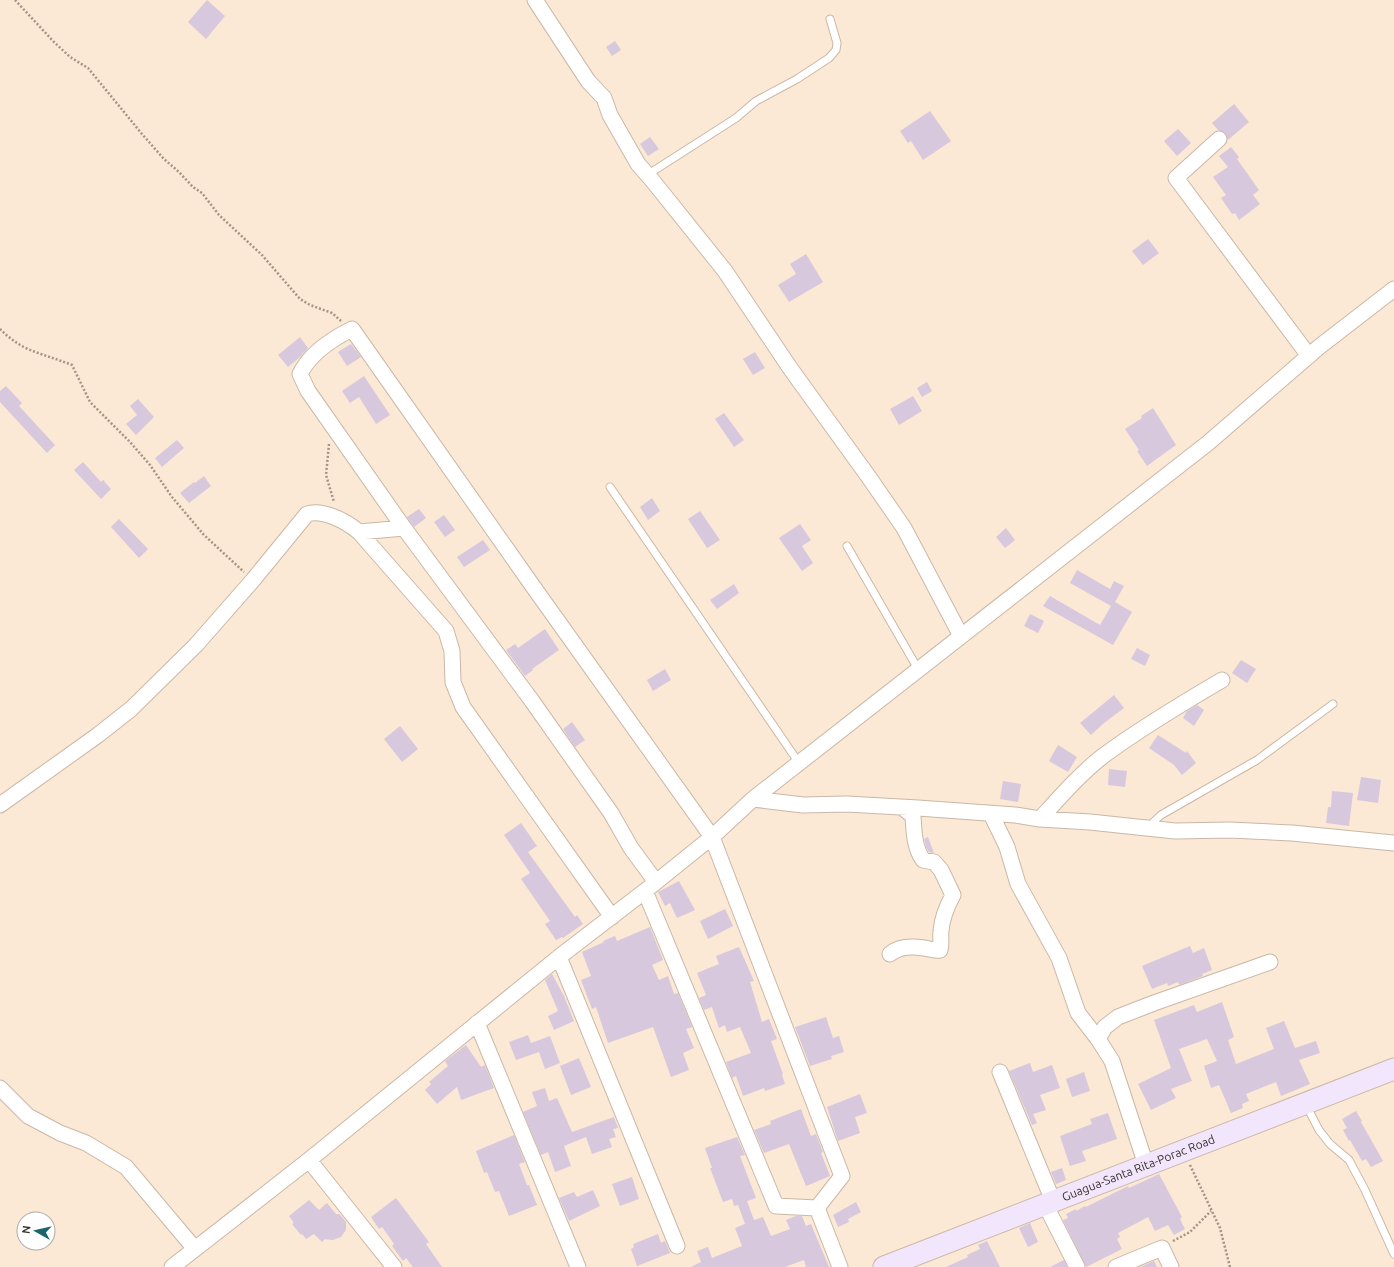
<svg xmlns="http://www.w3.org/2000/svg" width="1394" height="1267" font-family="Ubuntu,sans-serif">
	<rect width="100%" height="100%" fill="#fbe8d5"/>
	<path fill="#d8c8dd" d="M207,0L225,16L206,39L188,22Z
		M615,41L621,50L612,56L606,47Z
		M1234,104L1249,122L1228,140L1225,133L1218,130L1212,123Z
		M930,111L951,141L923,160L911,141L908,143L900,131Z
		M1178,129L1191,143L1177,156L1164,141Z
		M650,137L659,149L648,156L640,144Z
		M1231,147L1239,157L1237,159L1259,190L1253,195L1260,204L1239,220L1235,213L1232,214L1221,198L1226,195L1213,177L1228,167L1219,156Z
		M1148,239L1159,253L1143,265L1132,251Z
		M806,254L823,282L789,302L778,285L796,274L790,264Z
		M300,337L308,348L300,357L288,367L278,355Z
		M351,344L361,357L347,366L338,352Z
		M755,352L765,368L753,375L743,359Z
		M364,376L390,415L376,424L359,397L350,403L342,391Z
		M927,382L932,391L922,397L917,388Z
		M6,386L22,403L19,406L55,445L47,453L0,402V391Z
		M913,396L922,411L899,425L890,409Z
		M138,399L154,417L136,435L126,424L137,415L130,406Z
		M1153,408L1176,445L1147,466L1137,451L1139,450L1125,429L1142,418L1141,416Z
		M724,413L744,440L734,447L715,419Z
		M177,440L184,448L162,467L155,458Z
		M83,462L101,482L103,480L111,489L101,499L74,470Z
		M204,476L211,486L189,503L180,493L194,482L195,483Z
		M652,498L660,511L648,520L640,507Z
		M419,509L426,518L414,527L407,517Z
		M700,511L720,540L707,548L688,519Z
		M444,515L455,530L445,537L434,522Z
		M119,519L148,549L139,558L111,527Z
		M800,524L811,540L802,546L813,563L802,571L779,538Z
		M1006,528L1015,540L1005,548L996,537Z
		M483,540L490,550L464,567L457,557Z
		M1077,570L1110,589L1114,581L1124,586L1115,602L1132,612L1113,645L1043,606L1050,596L1100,625L1111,606L1070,583Z
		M734,584L739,593L717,609L710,600Z
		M1030,614L1044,621L1038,633L1024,626Z
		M545,629L559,650L532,669L533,670L525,676L506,650L515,644L518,648Z
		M1137,648L1150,655L1145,666L1131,659Z
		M1241,660L1256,669L1247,683L1232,673Z
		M665,669L671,680L653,691L647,680Z
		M1114,695L1124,708L1104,723L1091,735L1080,723Z
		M1197,705L1204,710L1194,726L1183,718L1187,711Z
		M572,722L585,740L575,747L563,729Z
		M400,726L418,749L402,762L384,739Z
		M1158,735L1186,753L1187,751L1196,763L1182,775L1174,765L1149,748Z
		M1058,745L1077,757L1068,772L1049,761Z
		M1109,769L1127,771L1125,787L1108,785Z
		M1361,777L1381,780L1378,803L1357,800Z
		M1003,781L1021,784L1018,802L1000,799Z
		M1332,791L1353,793L1349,826L1326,823L1328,807H1331Z
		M521,823L537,846L528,852L575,917L577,915L583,924L563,938L562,937L556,940L545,924L550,921L521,879L530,873L504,835Z
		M928,837L934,853L929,852L926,847L924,839Z
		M679,881L695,910L677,918L670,903L665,906L658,892Z
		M725,909L733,926L708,939L700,921Z
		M650,927L663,960L652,965L659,980L668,976L674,994L678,993L692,1027L686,1029L694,1048L683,1053L689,1070L671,1077L653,1027L608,1043L596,1007L592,1009L581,980L591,976L582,952L604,942L603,941L615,936L617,941Z
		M1190,946L1193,953L1204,948L1212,970L1202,974L1203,976L1179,985L1178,982L1168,986L1167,983L1152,989L1142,966Z
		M739,947L754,981L750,982L762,1022L769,1019L777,1039L771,1041L783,1074L782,1075L785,1084L765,1091L764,1088L743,1096L736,1076L732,1078L726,1062L751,1053L740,1027L727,1032L725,1025L719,1028L712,1007L704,1010L699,998L706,995L697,973L719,964L716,956Z
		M552,974L564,996L574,1021L554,1030L548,1016L558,1011L545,980Z
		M1222,1002L1234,1037L1228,1040L1236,1064L1274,1049L1266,1028L1284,1021L1295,1048L1316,1041L1320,1053L1299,1060L1310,1084L1281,1096L1276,1082L1246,1094L1249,1101L1242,1104L1243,1108L1231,1113L1219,1085L1211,1088L1204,1066L1217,1061L1207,1039L1179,1049L1192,1081L1171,1089L1176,1098L1151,1110L1138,1084L1171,1068L1154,1020L1194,1005L1197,1012Z
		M826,1017L833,1038L839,1036L844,1052L831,1056L832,1059L810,1066L795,1027Z
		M528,1035L531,1043L550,1036L560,1063L545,1069L539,1052L516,1060L509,1042Z
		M466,1045L481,1067L485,1065L494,1088L461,1100L457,1087L437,1104L425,1090L431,1084L429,1082L448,1066L445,1061Z
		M579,1058L591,1087L571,1095L560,1066Z
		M1030,1063L1033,1072L1052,1065L1060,1088L1040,1095L1046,1110L1033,1114L1037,1123L1032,1125L1009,1071Z
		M1084,1072L1090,1091L1072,1097L1066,1079Z
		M545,1088L549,1101L557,1098L572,1132L614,1117L618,1128L613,1129L616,1137L609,1139L612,1147L592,1154L586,1137L564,1146L571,1166L555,1172L548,1152L541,1155L523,1112L537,1106L532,1092Z
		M860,1094L867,1113L855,1117L860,1133L838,1141L827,1107Z
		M801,1109L811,1136L816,1134L823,1152L821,1153L830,1176L806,1186L789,1144L764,1153L754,1130L771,1124L770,1121Z
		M1356,1111L1362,1121L1361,1122L1383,1161L1371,1167L1366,1159L1362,1161L1350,1140L1349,1141L1343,1130L1347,1128L1342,1119Z
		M1108,1113L1117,1139L1082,1151L1086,1161L1070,1166L1060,1136L1092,1124L1090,1119Z
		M514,1135L525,1162L519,1164L527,1185H529L537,1205L509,1216L499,1191L495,1192L487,1172L484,1173L476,1151Z
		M737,1137L745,1155L740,1156L756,1198L747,1201L754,1220L763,1217L771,1236L790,1229L786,1220L796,1216H802L806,1226L811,1224L829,1267H806L804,1260L785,1267H691L701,1262L697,1251L708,1247L712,1258L742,1246L735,1228L745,1224L738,1205L734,1206L732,1199L723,1202L710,1168H712L705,1148Z
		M1062,1168L1066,1180L1056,1184L1051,1172Z
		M1159,1174L1182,1217L1180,1219L1185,1229L1174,1235L1168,1225L1155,1231L1148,1217L1118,1233L1120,1237L1117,1239L1122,1249L1086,1267L1063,1220L1068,1218L1066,1214L1076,1209V1211L1085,1206L1086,1207L1128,1186L1129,1188Z
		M632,1177L639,1199L620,1206L612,1184Z
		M593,1190L600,1206L569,1221L559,1198L574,1192L577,1197Z
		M396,1198L429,1242L426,1244L442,1267H413L406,1258L403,1261L392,1246L394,1244L382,1227L379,1229L371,1217Z
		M309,1200L319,1210L327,1203L336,1214H339L343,1218L346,1222V1230L341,1237L333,1240L325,1239L322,1242L314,1234L306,1239L302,1234L301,1235L292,1224L294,1223L289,1216Z
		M856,1202L861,1212L848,1219L849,1222L838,1227L833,1215Z
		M1030,1223L1038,1242L1028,1247L1019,1228Z
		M658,1234L661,1243L665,1241L670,1253L637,1266L631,1249L634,1247L633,1244Z
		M987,1241L1000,1267H946L968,1257L967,1255L980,1249L978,1245Z
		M1064,1260L1067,1267H1050Z
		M1154,1261L1157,1267H1140Z"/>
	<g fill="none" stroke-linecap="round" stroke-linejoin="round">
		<g stroke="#cab8a6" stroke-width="9">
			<path id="service" d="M647,175L736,118L756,101L797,79L829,58L836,50L837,43L830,19
				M610,487L799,763
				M847,546L918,669
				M1147,828L1161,815L1257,760L1333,704
				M1306,1105L1319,1130L1330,1144L1349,1160L1365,1190L1394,1254"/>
		</g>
		<g stroke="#cab8a6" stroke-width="17">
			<path id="minor" d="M535,0L588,81L604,98L610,115L638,164L652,180L725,271L790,368L868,476L904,528L961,636
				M1219,139L1176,178L1309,356
				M404,528L308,391L300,374C310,353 332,339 352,329L532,585L712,837L842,1176L817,1208L776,1206L645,891
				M359,532L446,631L452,651L453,682L463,707L612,917
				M753,799L803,805L847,804L918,808L1015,815L1040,819L1090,822L1175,831L1230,830L1292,833L1394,843
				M0,805L98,735L131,709L196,645L253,580L307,514C323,509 346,521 359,532L404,528L532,701L611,813L631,848L656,882
				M991,814L1007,847L1018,884L1059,958L1078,1013L1098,1039L1112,1061L1146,1165
				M1040,819C1060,797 1080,774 1103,756C1141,728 1181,704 1222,680
				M890,954C899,946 912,946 924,948C930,949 934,951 940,950C942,943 940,937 941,931C942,917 947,906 953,895L941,870L934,862L923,860C914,847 914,831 913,816L903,808
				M559,957L677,1246
				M477,1023L578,1267
				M1098,1039L1105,1027L1118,1017L1154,1003L1270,962
				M1000,1072L1053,1201
				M0,1088L28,1116L60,1133L86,1143L126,1167L195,1249
				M309,1160L394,1267
				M1045,1204L1077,1267
				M817,1208L840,1267
				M172,1267L309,1160L559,957L645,891L712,837L753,799L1208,443L1319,347L1394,289
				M1116,1267L1162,1248L1171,1267"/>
		</g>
		<g stroke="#cab8a6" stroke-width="23">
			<g id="secondary">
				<path id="s1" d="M884,1267L1394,1069"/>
			</g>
		</g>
		<path stroke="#a29487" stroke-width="2.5" stroke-dasharray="2 2" stroke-linecap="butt" d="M15,0L54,42L70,57L88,68L142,134L164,159L179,172L193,187L202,193L219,215L262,255L300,299L310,305L332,313L341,321
			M0,329C8,337 17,344 28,349C42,355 57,359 72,365L90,402L130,442L150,465L172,497L204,535L244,572
			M329,444L326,475L334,502
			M1190,1165L1220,1228L1230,1267
			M1173,1241L1190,1232L1211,1211"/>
		<use href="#service" stroke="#fff" stroke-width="7"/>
		<use href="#minor" stroke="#fff" stroke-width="15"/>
		<use href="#secondary" stroke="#f2e6fd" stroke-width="21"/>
	</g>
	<g text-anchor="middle" stroke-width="4" stroke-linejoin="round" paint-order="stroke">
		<g font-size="12" fill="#38312a" stroke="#fff">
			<text dy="4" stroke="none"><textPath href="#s1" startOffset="273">Guagua-Santa Rita-Porac Road</textPath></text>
		</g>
	</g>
	<g transform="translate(36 1231) rotate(278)"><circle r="19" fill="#ffffff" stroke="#afadaa"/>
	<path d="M0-3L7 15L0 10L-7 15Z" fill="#19676b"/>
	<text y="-6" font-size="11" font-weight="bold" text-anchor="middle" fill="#38312a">N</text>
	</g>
</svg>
